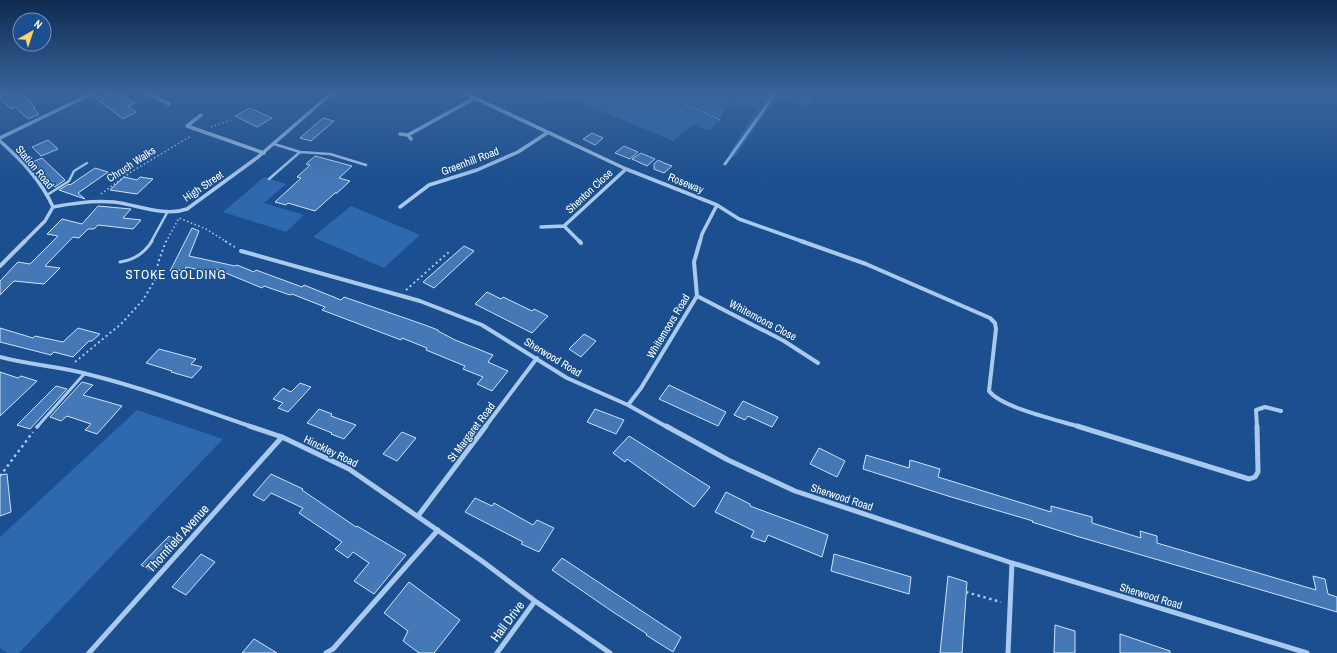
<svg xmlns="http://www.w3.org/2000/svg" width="1337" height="653" font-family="'Archivo Narrow',sans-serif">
	<rect width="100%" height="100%" fill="#1b4f8f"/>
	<path fill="#2e69ad" d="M531,91H799L812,95L814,100C806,110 791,101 781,99L768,109L735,157L729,154L757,109L732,102L710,131L693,125L673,141L569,98L558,103Z
		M264,177L286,184L264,203L304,215L286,232L223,212Z
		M351,206L420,235L384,268L313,237Z
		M137,410L223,439L19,653H8L0,648V537Z"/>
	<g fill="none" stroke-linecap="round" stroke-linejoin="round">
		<path stroke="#9cc4f0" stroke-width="3" d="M725,164L777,91"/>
	</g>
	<path fill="#4478b7" stroke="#cfe3fa" d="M0,91H22L35,108H33L39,114L28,119L15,107L11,109L0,98Z
		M112,91H116L135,103L128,106L136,112L123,119L96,98Z
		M250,108L272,118L257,127L235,116Z
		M323,118L334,121L311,141L300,138Z
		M592,133L603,138L595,145L583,139Z
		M48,140L58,149L41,156L32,147Z
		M624,146L638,152L630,159L615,153Z
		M641,153L655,159L647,166L632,159Z
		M315,156L352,166L339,178L350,181L337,193H335L315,211L288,203L286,205L275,202L301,178L297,177L310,165L306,164Z
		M42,158L65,180L55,187L45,178H46L32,162Z
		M658,160L664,163L672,166L664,173L654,169V164Z
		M95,168L108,172L78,193L85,199L59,190L69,184L70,185Z
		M124,177L137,180L140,177L153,179L137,194L110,190Z
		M98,206L131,209L123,218L141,220L133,229L98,225L94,229H88L79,238L73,237L45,266L60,268L44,284L14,281L0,295V281L18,262L30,264L58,236L47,234L62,219L82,224Z
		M192,228L199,231L189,256L235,266L237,265L254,272L256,270L302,287L304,285L341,300L344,297L425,325L438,330V331L455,340L493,355L488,362L508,371L492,391L477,384L483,377L463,369L465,366L426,350L427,348L402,338L401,340L322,310L325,307L292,294L290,295L264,286L262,288L216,269L213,273L186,267L185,270L170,271Z
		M464,246L474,251L434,288L423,282Z
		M487,292L501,299L503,297L532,311L534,309L548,316L532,333L475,304Z
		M0,328L33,338L35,336L63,342L78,328L100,334L92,341H89L73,357L54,352L51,355L0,342Z
		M584,334L596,341L581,357L569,349Z
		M159,349L196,359L191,364L202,367L192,378L171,372L172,371L146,363Z
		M0,372L18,378L21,376L37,381L0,416Z
		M82,382L93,385L83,395L122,406L97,434L85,430L91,424L67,416L61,421L50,417Z
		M300,383L311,387L288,412L278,408L283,403L273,399L283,388L291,392Z
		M669,385L726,412L718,426L659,399Z
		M56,386L67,389L30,429L17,425Z
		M743,401L778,417L772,427L748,416L745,420L734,415Z
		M319,409L332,414L331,416L356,425L344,439L331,434L332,433L307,423Z
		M595,409L624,420L616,434L587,422Z
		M402,432L416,438L397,461L383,454Z
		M629,436L710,487L694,507L627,459L625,462L613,453Z
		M819,448L845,461L837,477L810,464Z
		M866,455L909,468L910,460L940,469L938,477L1051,512V506L1092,517V523L1141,538L1140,531L1157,536V543L1316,590L1313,576L1325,579L1328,594L1337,597V612L1076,536L1032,522L1033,521L948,496L863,469Z
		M7,474L11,512L0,516V475Z
		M271,474L303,489L302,490L356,527L357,526L406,555L374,594L354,581L369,563L353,552L348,558L335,549L342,542L299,513L303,508L271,493L264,501L253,495Z
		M726,492L750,504V506L828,535L822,557L768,535L765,542L751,537L754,531L715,512Z
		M475,498L492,506L494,503L533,525L537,520L554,528L539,552L521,544L523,542L465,512Z
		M169,536L179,542L152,571L141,565Z
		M201,554L215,562L186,595L172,587Z
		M834,554L911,577L909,594L831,571Z
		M562,558L681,637L673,652L646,635L647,634L613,612L552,570Z
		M948,576L967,582L962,653H940Z
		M409,582L460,620L434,653H419L403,641L408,631L384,613Z
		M1055,625L1075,631V653H1054Z
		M1120,634L1170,651V653H1120Z
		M254,639L277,653H242Z"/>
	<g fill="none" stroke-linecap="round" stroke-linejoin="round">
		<path stroke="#a9c9ee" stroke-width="1.5" stroke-dasharray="1.5 2.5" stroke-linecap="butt" d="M666,91L685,104L720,120
			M211,127L231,120
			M101,194L131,172L191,136
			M166,242L179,218L206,229L227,242"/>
		<path stroke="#a9c9ee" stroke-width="2" stroke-dasharray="2 3" stroke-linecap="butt" d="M225,241L235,247
			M406,290L450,251
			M75,362L121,324L143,300L156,278L158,263L166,241"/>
		<path stroke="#a9c9ee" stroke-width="2.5" stroke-dasharray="2.5 3.5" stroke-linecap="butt" d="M0,476L33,432
			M966,592L1001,602"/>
		<path stroke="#a9c9ee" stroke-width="2.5" d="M274,144L300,152L330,154L366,165
			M269,179L300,152
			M47,195L69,181L74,171L87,163
			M151,242L168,211"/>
		<path stroke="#a9c9ee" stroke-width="3" d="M120,262C134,260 144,254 152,241
			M37,427L85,373"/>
		<path stroke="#a9c9ee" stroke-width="3.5" d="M37,427L38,426"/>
		<path stroke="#a9c9ee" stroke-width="3.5" d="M143,91L169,104
			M460,91L626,169L717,205L739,219L804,242
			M201,115L187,126L264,153
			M400,134L408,135L411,139
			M408,135L473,99
			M0,138L97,91
			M0,141C21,160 41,180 53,207
			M53,207C73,203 94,200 114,202C138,205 164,217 187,209L258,157L334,91
			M400,207L429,185L477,170L518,152L547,133
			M564,226L626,169
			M541,227L564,226L580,242
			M24,242L45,221L53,207
			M700,242L702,234L717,205"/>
		<path stroke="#a9c9ee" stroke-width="4" d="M579,241L581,243
			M801,241L866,264L990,318L995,323L996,329L989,391C1002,408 1058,420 1080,427
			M241,251L420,301L482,325L567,378L628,405L667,427
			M0,266L25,241
			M697,296L784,341L818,363
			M0,357C29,365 58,366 87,374C143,388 198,408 252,427
			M628,405L641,388L697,296L694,262L700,241
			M485,427L537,358
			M1257,427L1256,410L1265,407L1281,411"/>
		<path stroke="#a9c9ee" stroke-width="5" d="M249,426L282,437L349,469L482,561L535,601L610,653
			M666,426L728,460L795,491L1012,563L1307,653
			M1077,426L1249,479L1255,477L1258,472L1257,426
			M418,516L486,426
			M89,653L282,437
			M326,653L333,649L438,530
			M497,653L535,601
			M1008,653L1012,563"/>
	</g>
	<linearGradient id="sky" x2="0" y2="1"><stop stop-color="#0f2b4f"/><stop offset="0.5" stop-color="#39639b"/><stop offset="1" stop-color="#39639b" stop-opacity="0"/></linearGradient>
	<rect width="1337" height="183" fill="url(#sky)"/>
	<g text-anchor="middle" stroke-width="3" stroke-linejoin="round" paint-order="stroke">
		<g font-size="11" fill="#fff" stroke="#1b4f8f">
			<text transform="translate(470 161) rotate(-21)" y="4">Greenhill Road</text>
			<text transform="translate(131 164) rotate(-33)" y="4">Chruch Walks</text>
			<text transform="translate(35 167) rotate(50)" y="4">Station Road</text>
			<text transform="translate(686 183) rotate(22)" y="4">Roseway</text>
			<text transform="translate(203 186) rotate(-34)" y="4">High Street</text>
			<text transform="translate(589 191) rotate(-43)" y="4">Shenton Close</text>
			<text transform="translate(763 320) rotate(28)" y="4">Whitemoors Close</text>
			<text transform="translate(668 326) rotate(-59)" y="4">Whitemoors Road</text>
			<text transform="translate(553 357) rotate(31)" y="4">Sherwood Road</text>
			<text transform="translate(471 432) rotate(-53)" y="4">St Margaret Road</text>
			<text transform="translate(331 451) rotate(26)" y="4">Hinckley Road</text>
			<text transform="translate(842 497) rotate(18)" y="4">Sherwood Road</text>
			<text transform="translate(1151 596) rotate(17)" y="4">Sherwood Road</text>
		</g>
		<g font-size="13" letter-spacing="1" fill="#fff" stroke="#1b4f8f">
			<text x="176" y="279">STOKE GOLDING</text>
		</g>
		<g font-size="13" fill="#fff" stroke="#1b4f8f">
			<text transform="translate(177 538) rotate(-48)" y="5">Thornfield Avenue</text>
			<text transform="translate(507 621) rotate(-53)" y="5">Hall Drive</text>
		</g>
	</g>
	<g transform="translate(32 32) rotate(39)"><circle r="19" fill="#1b4f8f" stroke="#7695bc"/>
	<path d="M0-3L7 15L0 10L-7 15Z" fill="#ffd166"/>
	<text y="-6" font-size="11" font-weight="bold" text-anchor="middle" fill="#ffffff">N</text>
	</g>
</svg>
